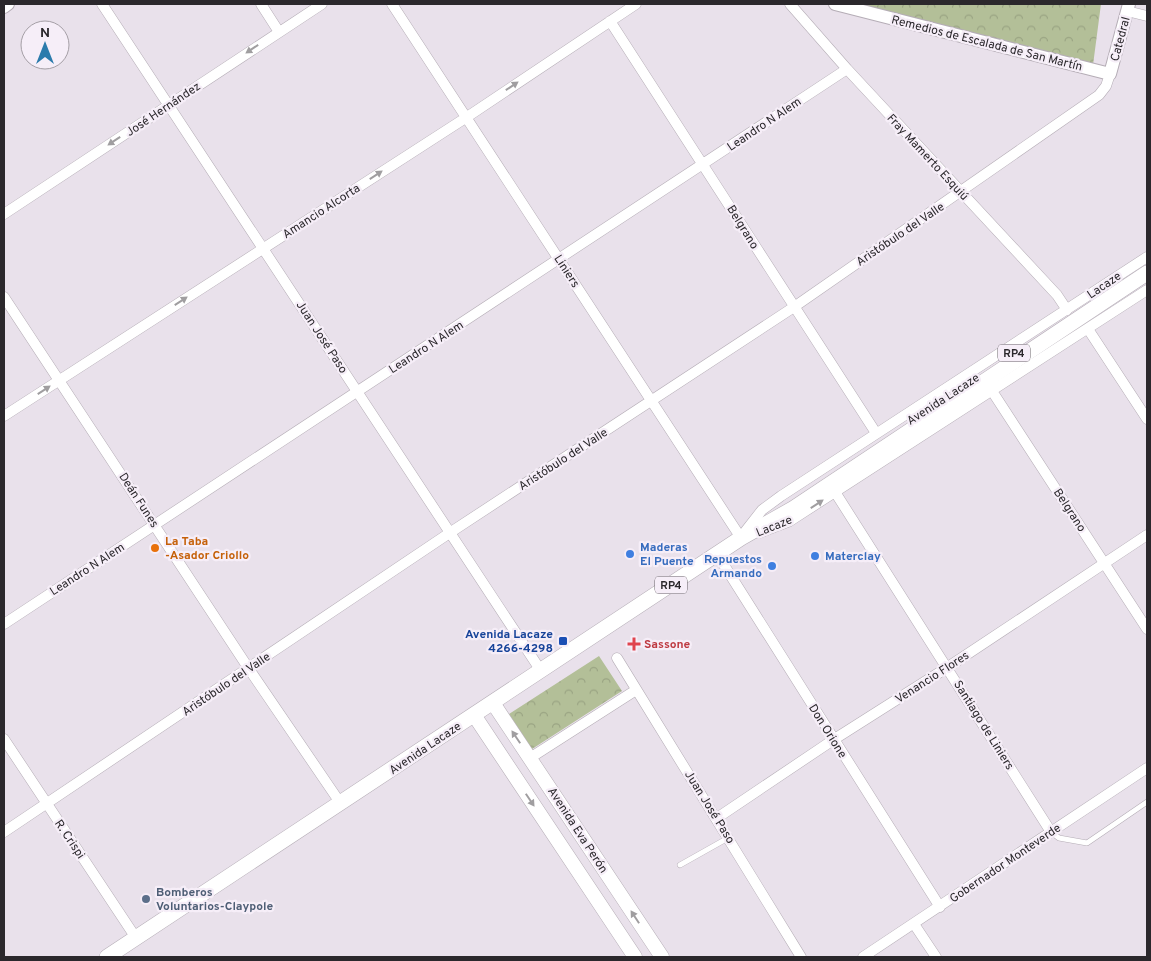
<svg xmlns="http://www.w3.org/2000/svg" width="1151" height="961" font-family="Overpass,sans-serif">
	<defs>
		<pattern id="park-crowns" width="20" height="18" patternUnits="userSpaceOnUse" patternTransform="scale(1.25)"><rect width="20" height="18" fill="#b3bf98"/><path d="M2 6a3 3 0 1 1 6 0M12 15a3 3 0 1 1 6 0" fill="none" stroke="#9aa483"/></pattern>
	</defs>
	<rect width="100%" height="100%" fill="#e9e1eb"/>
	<path fill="url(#park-crowns)" d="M861,4H1101L1093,65Z
		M599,656L622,691L532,749L509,714Z"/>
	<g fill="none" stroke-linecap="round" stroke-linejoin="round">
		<g stroke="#b5adb6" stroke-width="6">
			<path id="service" d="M1051,832L1059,838L1087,843L1147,802
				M680,865L728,838"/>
		</g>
		<g stroke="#b5adb6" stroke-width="11">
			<path id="minor" d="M102,4L541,671
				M261,4L279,32
				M392,4L741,538
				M790,4L847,69L1057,295L1067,310
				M1127,11L1147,16
				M610,21L876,433
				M4,214L322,4
				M4,297L249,669L341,804
				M1088,329L1147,419
				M992,391L1147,629
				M4,416L467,117L636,4
				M835,492L1051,832
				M744,533L762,510L781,496L1147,257
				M759,533L790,521L1147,290
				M717,554L940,907
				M4,624L847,69
				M617,658L801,957
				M4,739L136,938
				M530,758L636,690
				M717,818L833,740L948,667L1147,535
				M4,832L451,532L794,307L1099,95L1106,86L1110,74
				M914,924L936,957
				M863,957L1147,768"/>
		</g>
		<g stroke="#b5adb6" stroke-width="14">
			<path id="tertiary" d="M835,4L1110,74L1129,4
				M4,7L8,4"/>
		</g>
		<g stroke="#b5adb6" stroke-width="15">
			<path id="secondary" d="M493,703L662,957
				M474,715L635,957"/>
		</g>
		<g stroke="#b5adb6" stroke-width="16">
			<path id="primary" d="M107,957L741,538L794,508L1147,273"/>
		</g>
		<use href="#service" stroke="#fff" stroke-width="5"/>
		<use href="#minor" stroke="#fff" stroke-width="10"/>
		<use href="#tertiary" stroke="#fff" stroke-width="12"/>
		<use href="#secondary" stroke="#fff" stroke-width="14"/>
		<use href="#primary" stroke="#fff" stroke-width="15"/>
	</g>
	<defs><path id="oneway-solid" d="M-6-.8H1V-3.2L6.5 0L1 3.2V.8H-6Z" transform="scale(1.25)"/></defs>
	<g fill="#a09ea0">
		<use href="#oneway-solid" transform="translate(252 49) rotate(146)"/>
		<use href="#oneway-solid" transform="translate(512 86) rotate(-34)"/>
		<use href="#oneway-solid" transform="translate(114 141) rotate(146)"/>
		<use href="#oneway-solid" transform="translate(376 175) rotate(-33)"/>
		<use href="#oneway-solid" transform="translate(181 301) rotate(-33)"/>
		<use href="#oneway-solid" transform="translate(44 390) rotate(-33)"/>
		<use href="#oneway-solid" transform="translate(817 504) rotate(-33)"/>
		<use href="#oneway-solid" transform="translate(516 737) rotate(-124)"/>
		<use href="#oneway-solid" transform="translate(530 800) rotate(56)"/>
		<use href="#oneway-solid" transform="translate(635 917) rotate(-123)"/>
	</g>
	<circle fill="#e8710a" stroke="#f6eef8" stroke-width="2" cx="155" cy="548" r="5"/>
	<g fill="#3f7fe0" stroke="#f6eef8" stroke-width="2">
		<circle cx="630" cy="554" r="5"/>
		<circle cx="815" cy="556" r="5"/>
		<circle cx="772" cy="566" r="5"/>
	</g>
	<rect fill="#1a4fb4" stroke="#f6eef8" stroke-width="2" x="558" y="636" width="10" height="10" rx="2.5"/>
	<path fill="#e0444e" stroke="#f6eef8" stroke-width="2" d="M631.5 636.5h5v5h5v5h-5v5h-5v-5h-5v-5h5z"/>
	<circle fill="#5c6f8a" stroke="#f6eef8" stroke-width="2" cx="146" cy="899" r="5"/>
	<g text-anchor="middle" stroke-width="4.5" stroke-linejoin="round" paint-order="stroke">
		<g fill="#f6eef8" stroke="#686369" stroke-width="1">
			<rect x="998" y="344.5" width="32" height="17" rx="4"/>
			<rect x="655" y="576.5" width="32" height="17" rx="4"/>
		</g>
		<g font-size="11" font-weight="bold" fill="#2b282c">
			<text x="1014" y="357">RP4</text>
			<text x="671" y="589">RP4</text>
		</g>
		<g font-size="12" fill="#2b282c" stroke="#f6eef8">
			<text transform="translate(1120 39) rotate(-75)" y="4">Catedral</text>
			<text transform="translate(987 43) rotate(14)" y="4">Remedios de Escalada de San Martín</text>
			<text transform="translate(163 109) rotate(-34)" y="4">José Hernández</text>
			<text transform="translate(764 124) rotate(-34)" y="4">Leandro N Alem</text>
			<text transform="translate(928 157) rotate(47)" y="4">Fray Mamerto Esquiú</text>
			<text transform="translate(321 211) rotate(-33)" y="4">Amancio Alcorta</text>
			<text transform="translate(743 227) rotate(58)" y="4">Belgrano</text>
			<text transform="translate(900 234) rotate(-34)" y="4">Aristóbulo del Valle</text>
			<text transform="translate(567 271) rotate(57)" y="4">Liniers</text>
			<text transform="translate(1104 285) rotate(-34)" y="4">Lacaze</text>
			<text transform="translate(322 337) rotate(57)" y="4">Juan José Paso</text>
			<text transform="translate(426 347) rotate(-33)" y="4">Leandro N Alem</text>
			<text transform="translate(943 399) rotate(-33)" y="4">Avenida Lacaze</text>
			<text transform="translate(563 459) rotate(-33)" y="4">Aristóbulo del Valle</text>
			<text transform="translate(139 500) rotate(57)" y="4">Deán Funes</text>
			<text transform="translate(1070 510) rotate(57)" y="4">Belgrano</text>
			<text transform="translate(774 526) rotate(-22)" y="4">Lacaze</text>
			<text transform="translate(87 569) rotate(-33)" y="4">Leandro N Alem</text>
			<text transform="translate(932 677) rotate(-33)" y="4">Venancio Flores</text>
			<text transform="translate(226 684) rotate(-34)" y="4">Aristóbulo del Valle</text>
			<text transform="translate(984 725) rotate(58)" y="4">Santiago de Liniers</text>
			<text transform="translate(828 731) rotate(58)" y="4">Don Orione</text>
			<text transform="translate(425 748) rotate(-34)" y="4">Avenida Lacaze</text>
			<text transform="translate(710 807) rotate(58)" y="4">Juan José Paso</text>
			<text transform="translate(578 830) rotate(57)" y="4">Avenida Eva Perón</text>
			<text transform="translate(70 839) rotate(56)" y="4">R. Crispi</text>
			<text transform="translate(1005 863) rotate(-34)" y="4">Gobernador Monteverde</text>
		</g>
		<g font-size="12" font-weight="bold" fill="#c56008" stroke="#f6eef8" text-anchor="start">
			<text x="165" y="545">La Taba<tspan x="165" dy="14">-Asador Criollo</tspan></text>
		</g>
		<g font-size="12" font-weight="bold" fill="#366cbe" stroke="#f6eef8" text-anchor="start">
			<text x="640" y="551">Maderas<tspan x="640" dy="14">El Puente</tspan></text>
			<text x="825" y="560">Materclay</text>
			<text x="762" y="563" text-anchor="end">Repuestos<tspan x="762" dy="14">Armando</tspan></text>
		</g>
		<g font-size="12" font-weight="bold" fill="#164399" stroke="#f6eef8" text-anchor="end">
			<text x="553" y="638">Avenida Lacaze<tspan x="553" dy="14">4266-4298</tspan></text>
		</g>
		<g font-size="12" font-weight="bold" fill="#be3a42" stroke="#f6eef8" text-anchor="start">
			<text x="644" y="648">Sassone</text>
		</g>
		<g font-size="12" font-weight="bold" fill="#4e5e75" stroke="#f6eef8" text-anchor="start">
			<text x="156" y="896">Bomberos<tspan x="156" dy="14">Voluntarios-Claypole</tspan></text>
		</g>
	</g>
	<rect width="1151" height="961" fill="none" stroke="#2b282c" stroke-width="10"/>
	<g transform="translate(45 45)"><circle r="24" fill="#f6eef8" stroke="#a59fa6"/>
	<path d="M0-4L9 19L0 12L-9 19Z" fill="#2b7bac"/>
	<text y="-8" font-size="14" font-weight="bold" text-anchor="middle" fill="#2b282c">N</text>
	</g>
</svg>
